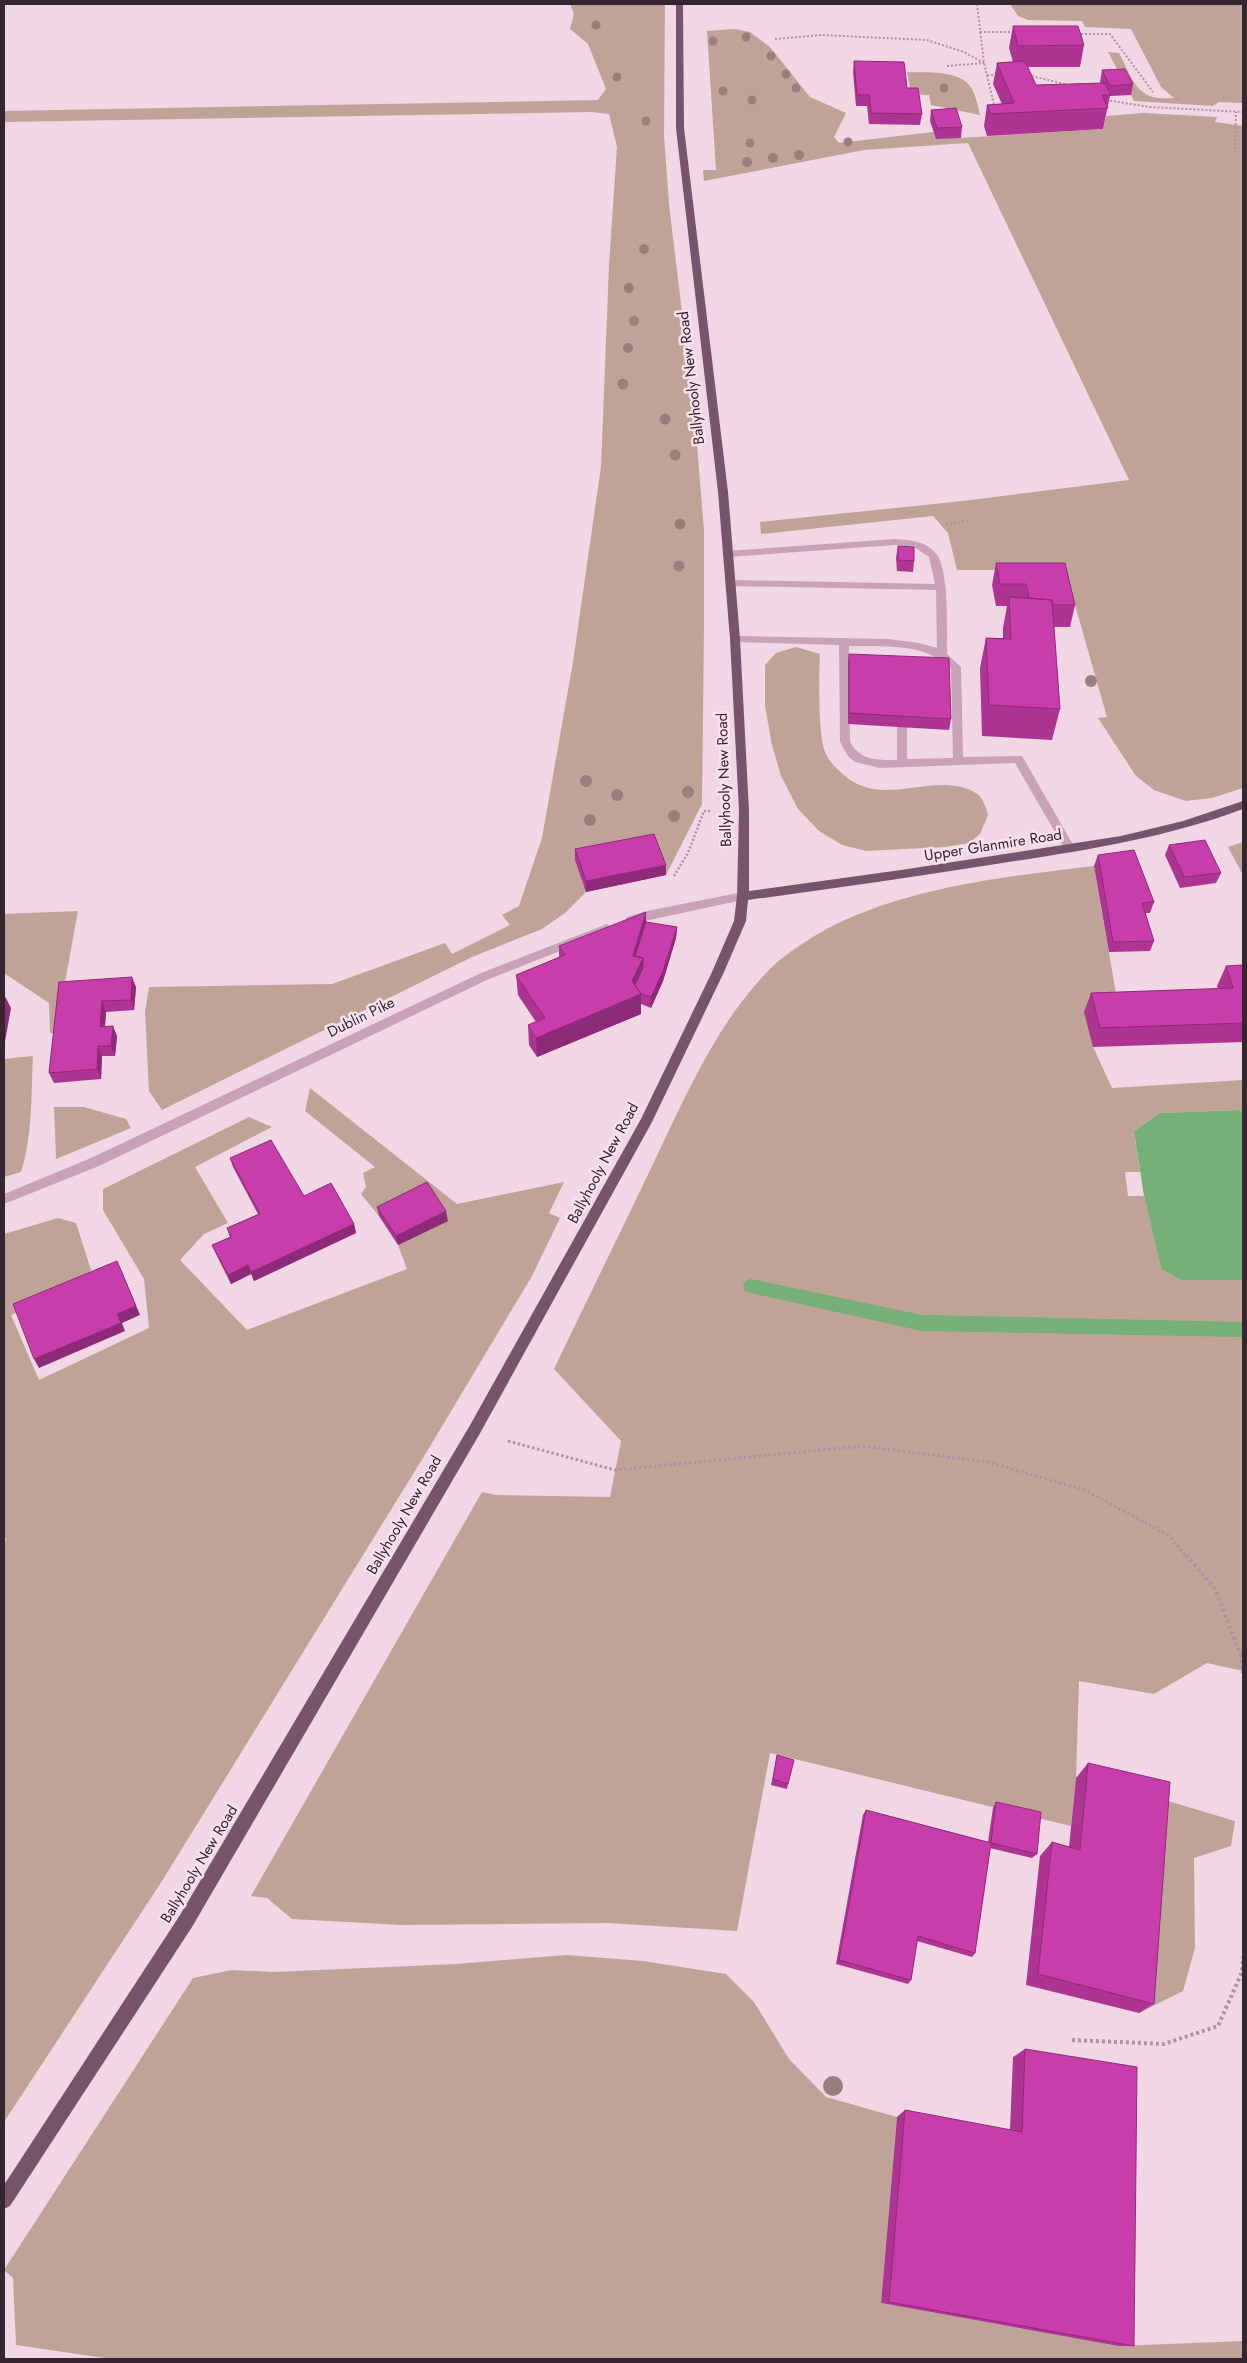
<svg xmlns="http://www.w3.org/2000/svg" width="1247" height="2363" font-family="Jost,sans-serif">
	<rect width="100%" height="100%" fill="#f1d6e4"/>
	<path fill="#c0a397" d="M570,4H665L664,135L669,204L695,421L704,530V627L702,804L666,875L654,844L586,892L565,913L542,929L472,957L162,1110L149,1091L145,1012L149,987L332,984L445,943L452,954L510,925L502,915L519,906L542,838L573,662L601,467L609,265L617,147L609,114L591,112L4,122V111L598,100L606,89L588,44L570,29L574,14Z
		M1010,4H1243V103L1219,102L1213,106L1134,101L1108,52L1119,53C1134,81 1136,102 1174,98L1161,87L1131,29L1085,27L1082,21L1028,20L1018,16Z
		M734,29L750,32L770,47L810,97L846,113L834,137L839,143L933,132L961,138L1103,129L1106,116L1143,113L1217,117L1215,122L1243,126V788L1212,798L1186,801L1154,790L1136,776L1098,718L1107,717L1069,584L1048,570H957L948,533L933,516L761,534L760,522L963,501L1129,480L968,143L864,150L704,181L703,170H716L707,31Z
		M907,72C926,73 961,69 972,89C976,96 978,107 980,115L931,105L929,95L911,94Z
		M796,647L820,654C819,674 818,735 825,752C829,762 837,769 844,775C882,810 937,769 976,793C983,797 986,808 988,815L980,834L969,843L945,847L866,851L842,845L819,831L798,809L781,776L772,745L765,706V665L776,653Z
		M1243,842V875L1228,847Z
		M1094,866L1119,1011L1093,1047L1112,1088L1243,1080V1112L1238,1110L1160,1113L1134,1131L1140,1172H1125L1128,1196H1144L1161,1269L1181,1280H1243V1671L1207,1663L1154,1694L1079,1681L1076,1778L1071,1826L770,1753L737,1931L607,1923L401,1925L292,1919L267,1898L251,1896L482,1492L496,1495L610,1497L621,1441L554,1369C587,1300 621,1231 654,1162C685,1097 716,1025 767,972C786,952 822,930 847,919C925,885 1011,876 1094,866Z
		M78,911L63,993L59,1035L50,1033L49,1003L4,973V914Z
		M33,1056C31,1094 33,1135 21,1172L4,1177V1059Z
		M310,1088L457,1204L564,1182L549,1213L560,1218L532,1276L426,1453L162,1881L4,2122V1541L6,1540L4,1533V1234L58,1218L76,1223L91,1270L72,1291L11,1315L39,1380L149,1328L144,1279L103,1210V1189L249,1117L272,1127L195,1167L228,1223L204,1234L180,1260L247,1330L407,1269L398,1245L448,1220L428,1191L379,1216L361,1194L366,1187L363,1173L375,1167L305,1111Z
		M54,1107H84L126,1119L131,1128L56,1159Z
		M1155,1797L1235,1821L1231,1846L1194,1858L1195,1948L1183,1991L1139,2013Z
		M566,1955L643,1961L726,1974L754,2002L789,2059L826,2097L897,2117L881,2303L1118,2346L1243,2341V2359H111L16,2345L13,2278L4,2270L193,1978L232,1970L273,1972L456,1964Z"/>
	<path fill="#75ae76" d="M1238,1110L1243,1112V1280H1181L1161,1269L1144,1196L1134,1131L1160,1113Z"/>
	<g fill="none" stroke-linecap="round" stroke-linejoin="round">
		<path fill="#75ae76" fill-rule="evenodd" d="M751,1279L922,1315L1243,1322V1337L922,1331L751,1293L745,1291L743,1286L745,1281Z"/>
		<path stroke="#b58da5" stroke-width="2" stroke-dasharray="2 2" stroke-linecap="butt" d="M977,4L984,63L994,105
			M980,32H1016
			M1077,34H1110L1153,92
			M775,39L821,35L927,40L964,52L984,63
			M947,66L984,63
			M987,75H999
			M1028,75L1068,85
			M1106,100L1150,107L1243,112
			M1235,149L1236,112"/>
		<path stroke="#b58da5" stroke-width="2.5" stroke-dasharray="2 2" stroke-linecap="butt" d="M946,524L968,521
			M674,876L688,853L704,811H711"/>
		<path stroke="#b58da5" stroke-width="3" stroke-dasharray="2.5 2.5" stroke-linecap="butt" d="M508,1441L615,1470L863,1446L988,1462L1085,1490L1168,1535L1187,1557"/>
		<path stroke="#b58da5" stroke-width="4" stroke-dasharray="3 3" stroke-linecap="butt" d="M1186,1555L1215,1589L1242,1659L1243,1673
			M1072,2040L1164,2044L1218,2026L1242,1972L1243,1957"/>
		<path fill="#c9a2b8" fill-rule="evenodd" d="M895,539C910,540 927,541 937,555C949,571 947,632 947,654L961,667L963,757L1022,756L1075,848L1074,851H1066L1015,763L880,768L855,762L848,756L840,742L839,645L735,642L730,639L735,636L888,639L919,643L937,648L936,590L731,586L726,583L731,580L935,584L929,557L914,547L895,545L728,557L723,554L728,551ZM849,646C885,647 923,642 951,668L953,758L907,759V727L902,723L897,727V760C877,760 861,761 850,742Z
			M743,892L749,896L747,899L631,924L625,920L627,917L647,911Z
			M607,924L613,928L611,931L489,979L99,1166L4,1204V1194L91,1158L481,973Z"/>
		<path fill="#76556c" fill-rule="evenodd" d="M676,4H683L684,128L728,492L740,639L749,811V891L901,870L1121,836L1183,821L1243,801V809C1163,839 1080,851 996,864C913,877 831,889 748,900L746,921L724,972L652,1122L479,1435L192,1927L10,2206L4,2209V2185L180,1915L469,1427L641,1119L712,972L734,921L737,896L739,811L730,639L718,492L676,128Z"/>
	</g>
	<g fill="#9a7e7d">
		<circle cx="596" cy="25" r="4.5"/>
		<circle cx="746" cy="37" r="4.5"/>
		<circle cx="713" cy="41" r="4.5"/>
		<circle cx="771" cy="56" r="4.5"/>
		<circle cx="786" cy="74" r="4.5"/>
		<circle cx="617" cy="77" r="4.5"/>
		<circle cx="796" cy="88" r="4.5"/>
		<circle cx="944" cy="88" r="4.5"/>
		<circle cx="723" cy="91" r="4.5"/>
		<circle cx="752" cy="100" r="4.5"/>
		<circle cx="646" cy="121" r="4.5"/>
		<circle cx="848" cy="142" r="4.5"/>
		<circle cx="750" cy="143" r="4.5"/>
		<circle cx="799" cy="155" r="5"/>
		<circle cx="773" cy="158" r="5"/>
		<circle cx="747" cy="162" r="5"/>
		<circle cx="644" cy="249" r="5"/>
		<circle cx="629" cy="288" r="5"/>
		<circle cx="634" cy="321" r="5"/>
		<circle cx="628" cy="348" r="5"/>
		<circle cx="623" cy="384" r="5.5"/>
		<circle cx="665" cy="419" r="5.5"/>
		<circle cx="675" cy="455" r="5.5"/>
		<circle cx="680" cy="524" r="5.5"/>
		<circle cx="679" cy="566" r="5.5"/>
		<circle cx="1091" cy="681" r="6"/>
		<circle cx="586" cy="781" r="6"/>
		<circle cx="688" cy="792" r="6"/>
		<circle cx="617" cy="795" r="6"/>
		<circle cx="674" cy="816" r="6"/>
		<circle cx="590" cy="820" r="6"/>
		<circle cx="833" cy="2086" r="10"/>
	</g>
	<path fill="#ad3493" d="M1013,26L1084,45L1080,67H1027L1036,85L1101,83L1100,82L1102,70L1133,84L1131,95L1110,96L1103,129L987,136L984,126L987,105L1002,104L993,84L997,63L1013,62L1009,48Z
		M854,61L907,88L922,114L920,125L869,124L867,106H856L853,72Z
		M931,110L962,127L961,138L936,139L930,121Z
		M898,546L914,561L913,572L897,571L896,558Z
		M996,563L1075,605L1070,627H1054L1060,709L1052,740L982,736L980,668L986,638H1003V628L1007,606H996L992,585Z
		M849,654L951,719L949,730L848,724V665Z
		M1169,845L1221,873L1216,883L1180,888L1165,855Z
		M575,849L666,875L586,892L575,860Z
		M1098,855L1154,902L1150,913H1145L1154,941L1150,951L1109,952L1094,866Z
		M646,922L677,927L676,938L663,981L651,1008L641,1004V1014L537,1057L529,1045L528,1025L536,1022L518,995L516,975L559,957V946Z
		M1243,965V1042L1093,1047L1084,1012L1091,993L1218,989L1217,986L1226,966Z
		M59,982L136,987L134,1010L106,1012L105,1027L117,1036L115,1056H102L101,1079L54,1083L49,1073Z
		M230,1158L304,1196L354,1224L356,1233L254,1281L251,1274L231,1284L216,1254L212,1245L230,1237L227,1228L258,1214L233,1167Z
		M377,1207L448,1221L398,1245L379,1216Z
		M776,1761L788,1784L787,1789L771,1785Z
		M1088,1763L1154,2004L1139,2013L1026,1985L1040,1856L1052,1842L1069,1847L1076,1778Z
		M996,1802L1037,1854L1032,1858L990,1848L975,1953L972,1957L917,1941L911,1980L908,1984L836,1964L863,1815L866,1810L988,1842L993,1808Z
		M1025,2049L1134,2346H1118L881,2303L897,2117L905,2110L1010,2130L1013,2057Z"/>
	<path fill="#8d2b78" d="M666,865V875L586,892V881Z
		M646,912V932L635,966L633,956Z
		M677,927L676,938L663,981L651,1008V997Z
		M643,958V978L636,992L632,981Z
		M132,977L136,987L134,1010L131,1000Z
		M641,994V1014L537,1057L536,1038Z
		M6,998L11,1008L4,1047V1011Z
		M102,1001L106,1012L104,1037L100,1027Z
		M113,1026L117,1036L115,1056L111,1046Z
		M98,1046L102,1056L101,1079L97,1069Z
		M446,1211L448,1221L398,1245L396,1236Z
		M354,1224L356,1233L254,1281L251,1272Z
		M248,1265L251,1274L231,1284L228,1275Z
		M121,1270L140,1315L122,1323L125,1331L39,1368L34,1359L117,1314Z"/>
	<path fill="#c93dab" stroke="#8d2b78" d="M1013,26H1078L1084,45L1018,46Z
		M854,61L904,62L907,88H918L922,114L871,113L869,95H857Z
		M1025,61L1036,85L1105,83L1111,95H1102L1108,108L991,114L987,105L1014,103L997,63Z
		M1125,69L1133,84L1110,86L1102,70Z
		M956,108L962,127L937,128L931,110Z
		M898,546L914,547V561L898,560Z
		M996,563H1065L1075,605H1052V600L1029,598L1026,584H1000Z
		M1009,597L1052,600L1060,709L989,705L986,638L1011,639Z
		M849,654L949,658L951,719L849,713Z
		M654,834L666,865L586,881L575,849Z
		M1205,840L1221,873L1184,877L1169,845Z
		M1134,850L1154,902L1142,903L1154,941L1113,942L1098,855Z
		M646,912L633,956L643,958L632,981L641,994L536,1038L528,1025L545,1018L516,975L565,955L559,946Z
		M646,922L677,927L663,971L651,997L641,994L635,985L643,968V958L635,956Z
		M1243,965V1023L1100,1028L1091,993L1233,988L1226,966Z
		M132,977L131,1000L102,1001L100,1027L113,1026L111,1046H98L97,1069L49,1073L59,982Z
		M4,998H6L4,1011Z
		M271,1140L304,1196L331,1183L354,1224L251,1272L248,1265L228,1275L212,1245L231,1237L227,1228L260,1214L230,1158Z
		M427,1182L446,1211L396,1236L377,1207Z
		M117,1261L136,1306L117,1314L121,1323L34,1359L13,1304Z
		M777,1755L794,1760L788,1784L773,1779Z
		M1088,1763L1170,1782L1154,2004L1038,1974L1052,1842L1080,1850Z
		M996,1802L1041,1812L1037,1854L991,1843Z
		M866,1810L991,1843L975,1953L918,1936L911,1980L839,1960Z
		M1025,2049L1137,2067L1134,2346L889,2302L905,2110L1022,2132Z"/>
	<g text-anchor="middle" stroke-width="5" stroke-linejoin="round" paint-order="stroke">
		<g font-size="15" fill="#34252f" stroke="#f9e2ed">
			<text transform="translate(691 378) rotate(-97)" y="5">Ballyhooly New Road</text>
			<text transform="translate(724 780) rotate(-92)" y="5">Ballyhooly New Road</text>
			<text transform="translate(993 845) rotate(-9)" y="5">Upper Glanmire Road</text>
			<text transform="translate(361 1017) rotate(-26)" y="5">Dublin Pike</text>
			<text transform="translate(603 1163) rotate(-62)" y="5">Ballyhooly New Road</text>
			<text transform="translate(404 1515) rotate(-60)" y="5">Ballyhooly New Road</text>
			<text transform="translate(199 1864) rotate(-59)" y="5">Ballyhooly New Road</text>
		</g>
	</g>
	<rect width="1247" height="2363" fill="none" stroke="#34252f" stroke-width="10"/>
</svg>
